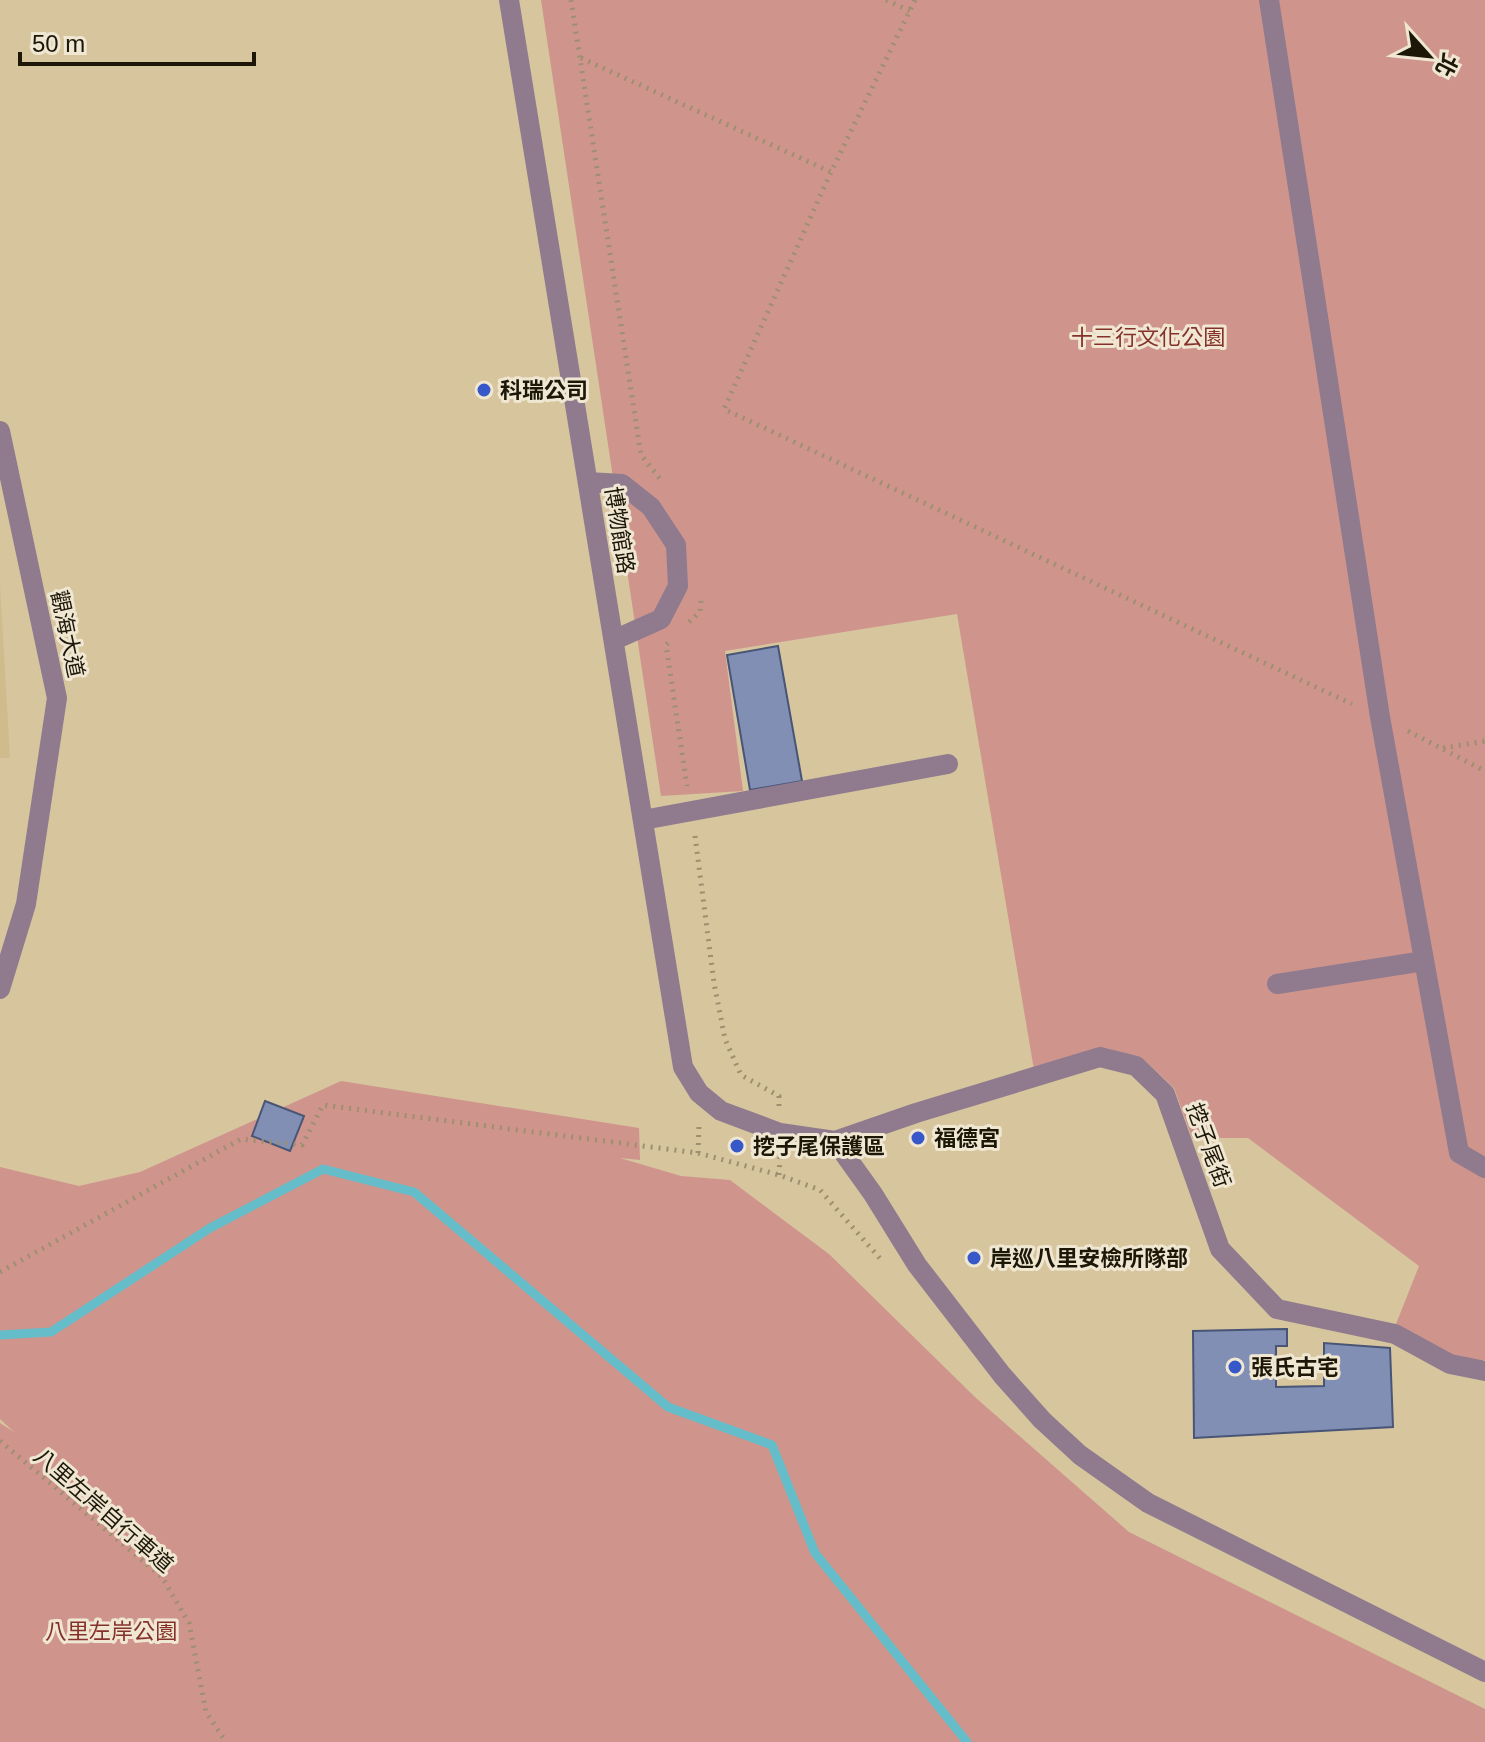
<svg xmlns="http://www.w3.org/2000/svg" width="1485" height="1742" font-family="Helvetica,'Noto Sans TC',sans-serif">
	<rect width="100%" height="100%" fill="#d7c59e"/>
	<path fill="#d0bb8c" d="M0,586L10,758H0Z"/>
	<path fill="#cf958d" d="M541,0H1485V1360L1456,1359L1396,1324L1419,1266L1248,1138H1192L1174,1088L1144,1060L1106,1048L1034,1070L957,614L725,651L743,791L661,796Z
		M341,1081L639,1128L640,1160L620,1158L681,1176L730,1180L829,1254L976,1398L1129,1532L1485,1709V1742H0V1423L14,1432L0,1419V1167L79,1186L140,1172Z"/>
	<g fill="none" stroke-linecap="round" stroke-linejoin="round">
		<path stroke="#64bdc9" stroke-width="9" d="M0,1335L51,1332L210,1228L323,1169L414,1192L668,1407L772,1445L815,1553L967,1742"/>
	</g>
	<path fill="#808fb3" stroke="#485576" stroke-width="2" d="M778,646L802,781L750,790L727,655Z
		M265,1101L304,1116L290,1151L252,1136Z
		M1287,1329V1346H1276V1387L1324,1386V1343L1390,1348L1393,1427L1194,1438L1193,1331Z"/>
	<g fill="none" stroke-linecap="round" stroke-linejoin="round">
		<path stroke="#9d8f6f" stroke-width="5" stroke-dasharray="2 6" stroke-linecap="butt" d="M571,0L641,455L660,479
			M886,0L910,11
			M915,0L831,172L724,409L1352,704
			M581,58L831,172
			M689,622L700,612L701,600
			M668,643L666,645L687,786
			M1408,731L1485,771
			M1443,748L1485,741
			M695,836L714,983L725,1039L741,1075L779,1096V1106
			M698,1153L699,1126
			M779,1175L780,1156
			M0,1272L241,1139L302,1145L323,1105L698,1153L779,1175L820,1190L883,1262
			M0,1441L162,1577L189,1623L206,1712L226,1742"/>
		<path stroke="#8f7a8e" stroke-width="20" d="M509,0L683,1067L699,1093L721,1111L780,1133L835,1141L916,1113L1100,1057L1136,1066L1165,1094L1220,1249L1277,1309L1395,1334L1450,1364L1485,1371
			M1269,0L1380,717L1459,1153L1485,1168
			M0,431L57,698L26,904L0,989
			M588,482L622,484L651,507L676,545L678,586L661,619L614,640
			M643,820L948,764
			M1277,984L1424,961
			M835,1141L873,1194L917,1265L1002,1375L1042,1420L1080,1455L1148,1503L1485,1672"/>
	</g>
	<g fill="#3758c9" stroke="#f0e7d3" stroke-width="3">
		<circle cx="484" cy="390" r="8"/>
		<circle cx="918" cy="1138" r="8"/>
		<circle cx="737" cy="1146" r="8"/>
		<circle cx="974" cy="1258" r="8"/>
		<circle cx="1235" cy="1367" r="8"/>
	</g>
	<g text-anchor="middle" stroke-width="6" stroke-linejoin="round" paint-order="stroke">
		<g font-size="22" fill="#85312b" stroke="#f0e7d3">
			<text x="1148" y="345">十三行文化公園</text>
			<text x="111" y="1639">八里左岸公園</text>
		</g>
		<g font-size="22" font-weight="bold" fill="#1d1708" stroke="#f0e7d3" text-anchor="start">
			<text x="500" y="398">科瑞公司</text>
			<text x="934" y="1146">福德宮</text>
			<text x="753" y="1154">挖子尾保護區</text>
			<text x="990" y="1266">岸巡八里安檢所隊部</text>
			<text x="1251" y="1375">張氏古宅</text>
		</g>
		<g font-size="22" fill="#1d1708" stroke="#f0e7d3">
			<text transform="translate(620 530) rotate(81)" y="8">博物館路</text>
			<text transform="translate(68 634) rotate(78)" y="8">觀海大道</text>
			<text transform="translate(1209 1145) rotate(70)" y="8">挖子尾街</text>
			<text transform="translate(104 1510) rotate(41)" y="8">八里左岸自行車道</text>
		</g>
	</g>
	<g transform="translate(1429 56) rotate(117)" stroke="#f0e7d3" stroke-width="6" paint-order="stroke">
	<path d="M0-6L14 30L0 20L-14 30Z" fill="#1d1708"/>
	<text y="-12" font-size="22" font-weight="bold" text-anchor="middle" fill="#1d1708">北</text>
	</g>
	<path d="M20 52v12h234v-12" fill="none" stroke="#1d1708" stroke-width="4"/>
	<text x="32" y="52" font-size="24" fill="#1d1708" stroke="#f0e7d3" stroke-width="6" paint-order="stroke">50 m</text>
</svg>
